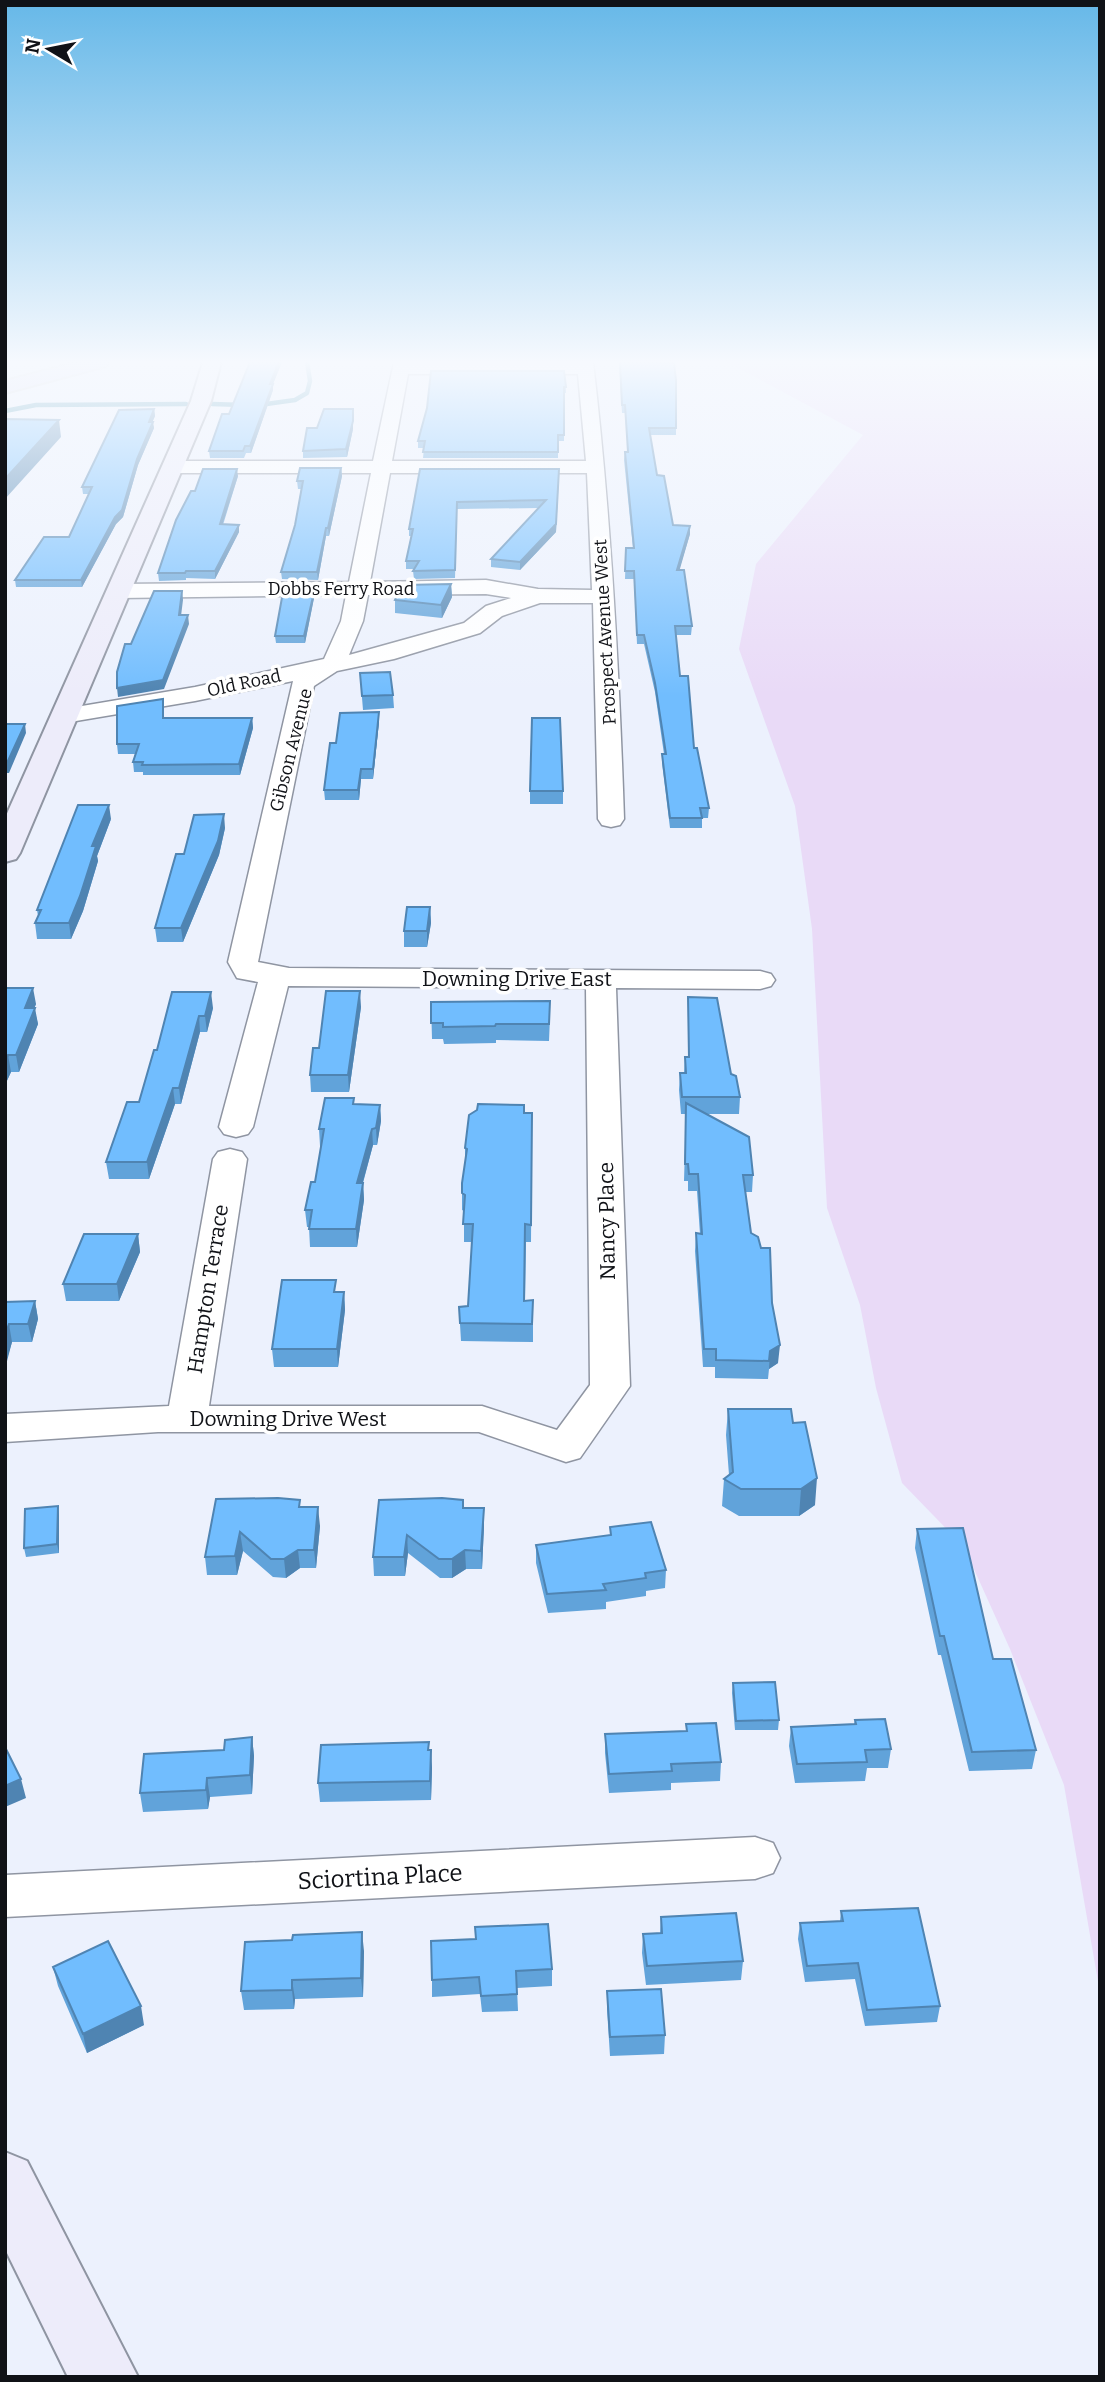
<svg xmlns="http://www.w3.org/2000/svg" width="1105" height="2382" font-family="Bitter,serif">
	<rect width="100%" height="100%" fill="#ecf1fd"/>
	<path fill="#e9daf7" d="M727,362H1100V1993L1064,1785L1010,1649L964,1547L902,1483L876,1388L860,1305L827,1208L812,929L795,806L739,649L756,564L863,435Z"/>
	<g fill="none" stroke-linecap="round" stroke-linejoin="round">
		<path stroke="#348aa9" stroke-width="4.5" d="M212,404L245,405
			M259,405L295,400L307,393L310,381L307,362
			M5,411L36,405L186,404"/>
		<g stroke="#8f95a2" stroke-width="3">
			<path id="street" d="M394,362H593C611,514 619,666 624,819L620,825L611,827L602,825L598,819L593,603H540L502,616L480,633L394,659L337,671L314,686L258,962L289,968L760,971L771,974L775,980L771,986L760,989L616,988L630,1386L580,1458L566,1462L479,1432H158L5,1442V1414L169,1406L213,1159L218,1152L230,1149L242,1152L247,1159L209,1406H482L557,1430L590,1385L586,988L288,986L253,1127L248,1134L236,1137L224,1134L219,1127L258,982L237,978L228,962L293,681L195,701L64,723L55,721L52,716L55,711L64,709L195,687L324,659L341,621L346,595L119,598L111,596L108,591L111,586L119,584L349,582L371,473H173L163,467L173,461H373ZM408,374H578L586,461H392ZM390,473H587L592,590L538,589L486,580L370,582ZM486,594L511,598L486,606L464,623L349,655L363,621L368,595Z
				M755,1837L773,1843L780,1858L773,1873L755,1879L5,1917V1875Z"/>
		</g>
		<g stroke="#8f95a2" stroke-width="4">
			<path id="secondary" d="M203,362H221L211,401L20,853L16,859L5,862V818L191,401Z
				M5,2152L27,2161L138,2377H68L5,2249Z"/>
		</g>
		<g stroke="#cfd0d1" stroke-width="4">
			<path id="primary" d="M78,362H109L106,366L5,393V381Z"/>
		</g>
		<use href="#street" fill="#fff" fill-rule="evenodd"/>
		<use href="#secondary" fill="#edecfa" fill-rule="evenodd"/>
		<use href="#primary" fill="#dcdaf5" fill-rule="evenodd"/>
	</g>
	<path fill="#61a3da" d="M250,362H282L273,384V390L251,453H246L244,458H210L209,451L229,414Z
		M619,362L641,363L676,380V435H650L657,475L673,525L690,534L679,570L692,626L691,635H676L680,676L694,748L709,808L708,818H702V828H670L662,763V754H664L655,692L644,644H637L634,579H625L626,548H633L624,460L625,452H628L625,413H622Z
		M566,387V393H564V441H558V458H423L424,448H418V441L427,408Z
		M154,409L155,416L152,422L154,428L138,465L123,517L116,524L82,587H16L15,580L69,537L89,494H83L82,487Z
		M353,429L347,457L303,458V451Z
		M341,468L342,476L329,536H326L318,580L282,579L281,572L295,525L301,489H298L297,481Z
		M420,469H559L556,532L520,570L491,567V559L539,508L457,509L455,578L414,579L413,571L415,569H406V561L411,536H409V529Z
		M238,476L223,525H239V532L215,579L186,578V580L159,581L158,573L195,491Z
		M451,584L452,597L442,618L395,613V600Z
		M314,592V598L305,643H276L275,636Z
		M360,673L393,695L394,708L363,710Z
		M163,699L164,718H252L253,728L240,775H143V772H134L133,762L135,754H118L117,744Z
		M379,712V722L373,779H361L359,800H325L324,790L336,743Z
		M530,791H563V804H530Z
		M111,819L97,856L98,861L83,911L71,939H37L35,923L38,916L37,910Z
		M225,828L219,855L183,942H157L155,928L184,854Z
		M430,907L431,923L427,947H404V931Z
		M5,988L36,1004L34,1008L38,1024L19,1072H11L5,1085Z
		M172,992L213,1008L207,1032H200L181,1104H175L149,1179H109L106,1162L139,1102L157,1050Z
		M688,997L731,1074L740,1097L739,1114H706L753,1175L752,1192H745L751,1233L772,1303L778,1363L769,1369L768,1379L715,1378V1367H703L695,1251L696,1233L700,1234L697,1191H688V1181H684L686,1114H681L679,1090L680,1073H684L685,1057H688Z
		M431,1002L550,1017L549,1041L496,1040V1043L444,1044L443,1039H432Z
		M361,1007L349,1092H311L310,1075L319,1048Z
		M354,1104L380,1105L381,1121L377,1145H373L363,1183L364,1200L357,1247H310L309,1227H307L305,1210L315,1182L321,1146H320L319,1129Z
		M524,1113H532L531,1242H526L525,1301L533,1318V1342L461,1341L459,1307L468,1306L472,1242H464V1211L462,1210V1193L465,1163V1148Z
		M138,1234L140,1252L119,1301H66L63,1284Z
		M336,1292H344L345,1310L338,1367H274L272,1349Z
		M35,1301L38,1319L32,1342H12L5,1365V1302Z
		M728,1409L793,1423L815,1505L799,1516H739L722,1506L724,1479L729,1475L726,1435Z
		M216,1499L301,1507L320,1526L316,1568H300L286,1578L273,1577L243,1551L237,1575H207L205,1557Z
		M379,1500L463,1508L484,1526L482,1569H466L452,1578H440L408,1553L405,1576H374L373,1557Z
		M58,1506L59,1515V1553L26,1557L24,1548Z
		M610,1527L666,1570L665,1588L646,1591V1596L606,1602V1609L548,1613L536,1563V1545L610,1536Z
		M917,1529L1036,1750L1032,1769L969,1771L941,1655H938L915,1548Z
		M733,1683L779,1720L778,1730H735L732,1693Z
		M855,1720L891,1749L888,1768H867L865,1781L795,1783L789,1746L791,1727L854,1724Z
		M686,1724L721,1762L720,1781L671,1783V1790L609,1793L605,1753V1734L686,1731Z
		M252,1737L254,1756L252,1794L210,1797L208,1809L143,1812L140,1793Z
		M429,1750L432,1768L431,1800L320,1802L318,1783Z
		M841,1911L940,2006L937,2022L865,2026L855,1979L805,1982L798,1939L800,1923L840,1921Z
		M661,1917L743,1961L741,1980L646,1985L642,1953L643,1934L660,1933Z
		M475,1927L552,1969V1986L517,1988L518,2011L482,2012L480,1994L432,1997V1980L476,1939Z
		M364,1951L363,1997L295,1999L294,2009L244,2010L241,1991Z
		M53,1967L144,2025L87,2053L58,1986Z
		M607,1991L665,2035L664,2054L610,2056L607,2009Z"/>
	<path fill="#4f84b2" d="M279,362H282L273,384V390L251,453L250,446L270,384Z
		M154,409L155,416L150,428L149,422Z
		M353,409V429L347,457L346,449Z
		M59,420L61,437L5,499V479Z
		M153,422L154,428L138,465L123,517L116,524L82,587L81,580Z
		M341,468L342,476L329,536L328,528Z
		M237,469L238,476L220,532V524Z
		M559,476L556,532L520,570V562Z
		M239,525V532L215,579V571Z
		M690,526V534L677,579V570Z
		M326,528V536L318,580L317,572Z
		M451,584L452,597L442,618L441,605Z
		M182,591L183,600L180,624L179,615Z
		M314,592V598L305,643L304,636Z
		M188,615L189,624L164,689L118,697L117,688Z
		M379,712V722L373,779V769Z
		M252,718L253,728L240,775L239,764Z
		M25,724L26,733L9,773H5V763Z
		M361,769V779L359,800L358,790Z
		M109,805L111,819L97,856L98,861L83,911L71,939L69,923L92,846Z
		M224,814L225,828L219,855L183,942L181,928Z
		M430,907L431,923L427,947V931Z
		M33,988L36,1004L28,1024L25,1008Z
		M360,991L361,1007L349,1092L348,1075Z
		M211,992L213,1008L207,1032L205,1016Z
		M35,1008L38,1024L19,1072L16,1055Z
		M199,1016L200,1032L181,1104L179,1088Z
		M8,1055L11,1072L5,1085V1062Z
		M173,1088L175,1104L149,1179L147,1162Z
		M380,1105L381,1121L377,1145L376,1128Z
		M372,1129L373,1145L358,1200L357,1183Z
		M363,1183L364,1200L357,1247L356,1229Z
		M138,1234L140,1252L119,1301L117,1284Z
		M344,1292L345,1310L338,1367L337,1349Z
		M35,1301L38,1319L32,1342L28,1324Z
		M9,1324L12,1342L6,1365L5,1336Z
		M780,1345L778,1363L769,1369L770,1351Z
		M817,1478L815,1505L799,1516L801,1489Z
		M58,1506L59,1515V1553L57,1544Z
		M318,1507L320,1526L316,1568L314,1550Z
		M484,1508V1526L482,1569L481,1551Z
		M240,1532L243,1551L237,1575L235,1556Z
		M407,1535L408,1553L405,1576L404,1557Z
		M298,1550L300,1568L286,1578L284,1559Z
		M465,1550L466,1569L452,1578V1559Z
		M252,1737L254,1756L252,1794L250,1775Z
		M431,1750L432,1768L431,1800L430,1781Z
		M207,1778L210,1797L208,1809L206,1790Z
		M21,1779L26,1798L5,1807V1786Z
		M362,1932L364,1951L363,1997L361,1978Z
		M292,1980L295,1999L294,2009L292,1990Z
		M141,2006L144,2025L87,2053L83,2034Z"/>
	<path fill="#71bdfe" stroke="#4f84b2" stroke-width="2" d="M250,362H279L270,384H273L250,446H245L243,451H209L222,414H229Z
		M620,362L674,363L676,380V428H649L657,475L664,476L673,525L690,526L677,570H684L692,626H675L680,676H688L694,748H697L709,808H700L702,818H670L662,754H666L655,683L644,635H637L634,571H625L626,548H634L625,452H628L625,405H622Z
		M431,371H564L566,387H564V435H558V452H423L425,441H418L427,408Z
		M154,409L149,422H153L137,459L122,510L115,517L81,580H15L44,537H69L92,487H82L119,410Z
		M324,409H353V421L346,449L303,451L307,428H317Z
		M5,419L59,420L5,479Z
		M300,468H341L328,528H326L317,572H281L295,525L303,481H297Z
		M203,469H237L220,524L239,525L215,571H186L185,573H158L176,520L191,491H195Z
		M420,469H559L556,524L520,562L491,559L546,500L457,502L455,570L413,571L419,561H406L413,529H409Z
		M451,584L441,605L395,600L403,585Z
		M154,591H182L179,615H188L163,680L117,688V672L125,644H131Z
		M283,592H314L304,636H275Z
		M390,672L393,695L362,696L360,673Z
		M163,699V718H252L239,764L142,765L143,762H133L139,744H117V706Z
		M379,712L373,769H361L358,790H324L330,743H336L340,713Z
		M532,718H560L563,791H530Z
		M5,724H25L7,763H5Z
		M78,805H109L92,846H96L80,896L69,923H35L41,910H37Z
		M224,814L218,841L181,928H155L176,854H184L194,815Z
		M407,907H430L427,931H404Z
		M5,988H33L25,1008H35L16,1055H8L5,1062Z
		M326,991H360L348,1075H310L313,1048H319Z
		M172,992H211L205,1016H199L179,1088H173L147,1162H106L127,1102H139L154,1050H157Z
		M688,997L717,998L731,1074L736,1076L740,1097H682L680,1073H686L685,1057H689Z
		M550,1001L549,1024H496L495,1026L443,1027V1023H431V1002Z
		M325,1098H354L353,1104L380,1105L376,1128L372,1129L357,1183H363L356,1229H309L312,1210H305L311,1182H315L324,1129H319Z
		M686,1103L749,1137L753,1175H743L751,1233L758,1237L761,1248H770L772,1303L780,1345L770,1351L769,1361L716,1360V1349H704L696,1233L702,1234L698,1174H689L688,1164H685Z
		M478,1104L524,1105V1113H532L531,1225L525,1224L524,1301L533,1300L532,1324L460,1323L459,1307L468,1306L473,1224H463L465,1195L462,1193V1183L467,1149L465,1148L469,1115L477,1110Z
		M84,1234H138L117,1284H63Z
		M282,1280H336L334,1292H344L337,1349H272Z
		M35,1301L28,1324H9L5,1336V1302Z
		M728,1409H791L793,1423L805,1422L817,1478L801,1489H741L724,1479L733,1472Z
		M278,1498L300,1500L299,1507H318L314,1550H298L284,1559H271L240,1532L235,1556L205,1557L216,1499Z
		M442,1498L463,1500V1508H484L481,1551L465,1550L452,1559H439L407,1535L404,1557H373L379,1500Z
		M58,1506L57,1544L24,1548L25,1509Z
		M651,1522L666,1570L645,1573L646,1578L603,1584L606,1590L547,1594L536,1545L611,1535L610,1527Z
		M963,1528L993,1659H1011L1036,1750L972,1752L944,1636H940L917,1529Z
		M775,1682L779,1720L736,1721L733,1683Z
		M885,1719L891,1749L865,1750L867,1762L797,1764L791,1727L856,1724L855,1720Z
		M716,1723L721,1762L671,1764L672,1771L609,1774L605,1734L687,1731L686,1724Z
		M252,1737L250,1775L207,1778L206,1790L140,1793L144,1754L224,1750L225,1740Z
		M429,1742L428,1750H431L430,1781L318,1783L321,1745Z
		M5,1747L21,1779L5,1786Z
		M918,1908L940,2006L867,2010L858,1963L807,1966L800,1923L843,1921L841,1911Z
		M736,1913L743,1961L647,1966L643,1934L662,1933L661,1917Z
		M548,1924L552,1969L516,1971L517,1994L481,1996L479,1977L432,1980L431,1941L476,1939L475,1927Z
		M362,1932L361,1978L292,1980V1990L241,1991L245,1942L292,1940L293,1935Z
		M108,1941L141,2006L83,2034L53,1967Z
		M661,1989L665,2035L610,2037L607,1991Z"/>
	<linearGradient id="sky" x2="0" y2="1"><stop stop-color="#66b8e8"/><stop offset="0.52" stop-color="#f6f9fe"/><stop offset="1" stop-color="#f6f9fe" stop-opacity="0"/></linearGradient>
	<rect width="1105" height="696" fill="url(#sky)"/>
	<g text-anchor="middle" stroke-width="7" stroke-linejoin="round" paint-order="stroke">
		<g font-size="18" fill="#101217" stroke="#fff">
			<text x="341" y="595">Dobbs Ferry Road</text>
			<text transform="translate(605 632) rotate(-93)" y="6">Prospect Avenue West</text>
			<text transform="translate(244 683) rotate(-12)" y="6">Old Road</text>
			<text transform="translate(291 750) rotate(-76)" y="6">Gibson Avenue</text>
		</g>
		<g font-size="21" fill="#101217" stroke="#fff">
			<text x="517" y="986">Downing Drive East</text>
			<text transform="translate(607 1221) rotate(-91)" y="7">Nancy Place</text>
			<text transform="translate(208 1289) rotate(-81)" y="7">Hampton Terrace</text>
			<text x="288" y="1426">Downing Drive West</text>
		</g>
		<g font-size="24" fill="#101217" stroke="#fff">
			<text transform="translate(380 1877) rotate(-3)" y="8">Sciortina Place</text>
		</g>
	</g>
	<rect width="1105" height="2382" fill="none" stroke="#101217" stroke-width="14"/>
	<g transform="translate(49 49) rotate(280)" stroke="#ffffff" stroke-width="5" paint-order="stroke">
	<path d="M0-5L12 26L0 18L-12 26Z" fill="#101217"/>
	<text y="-10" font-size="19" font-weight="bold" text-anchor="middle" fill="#101217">N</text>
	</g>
</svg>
